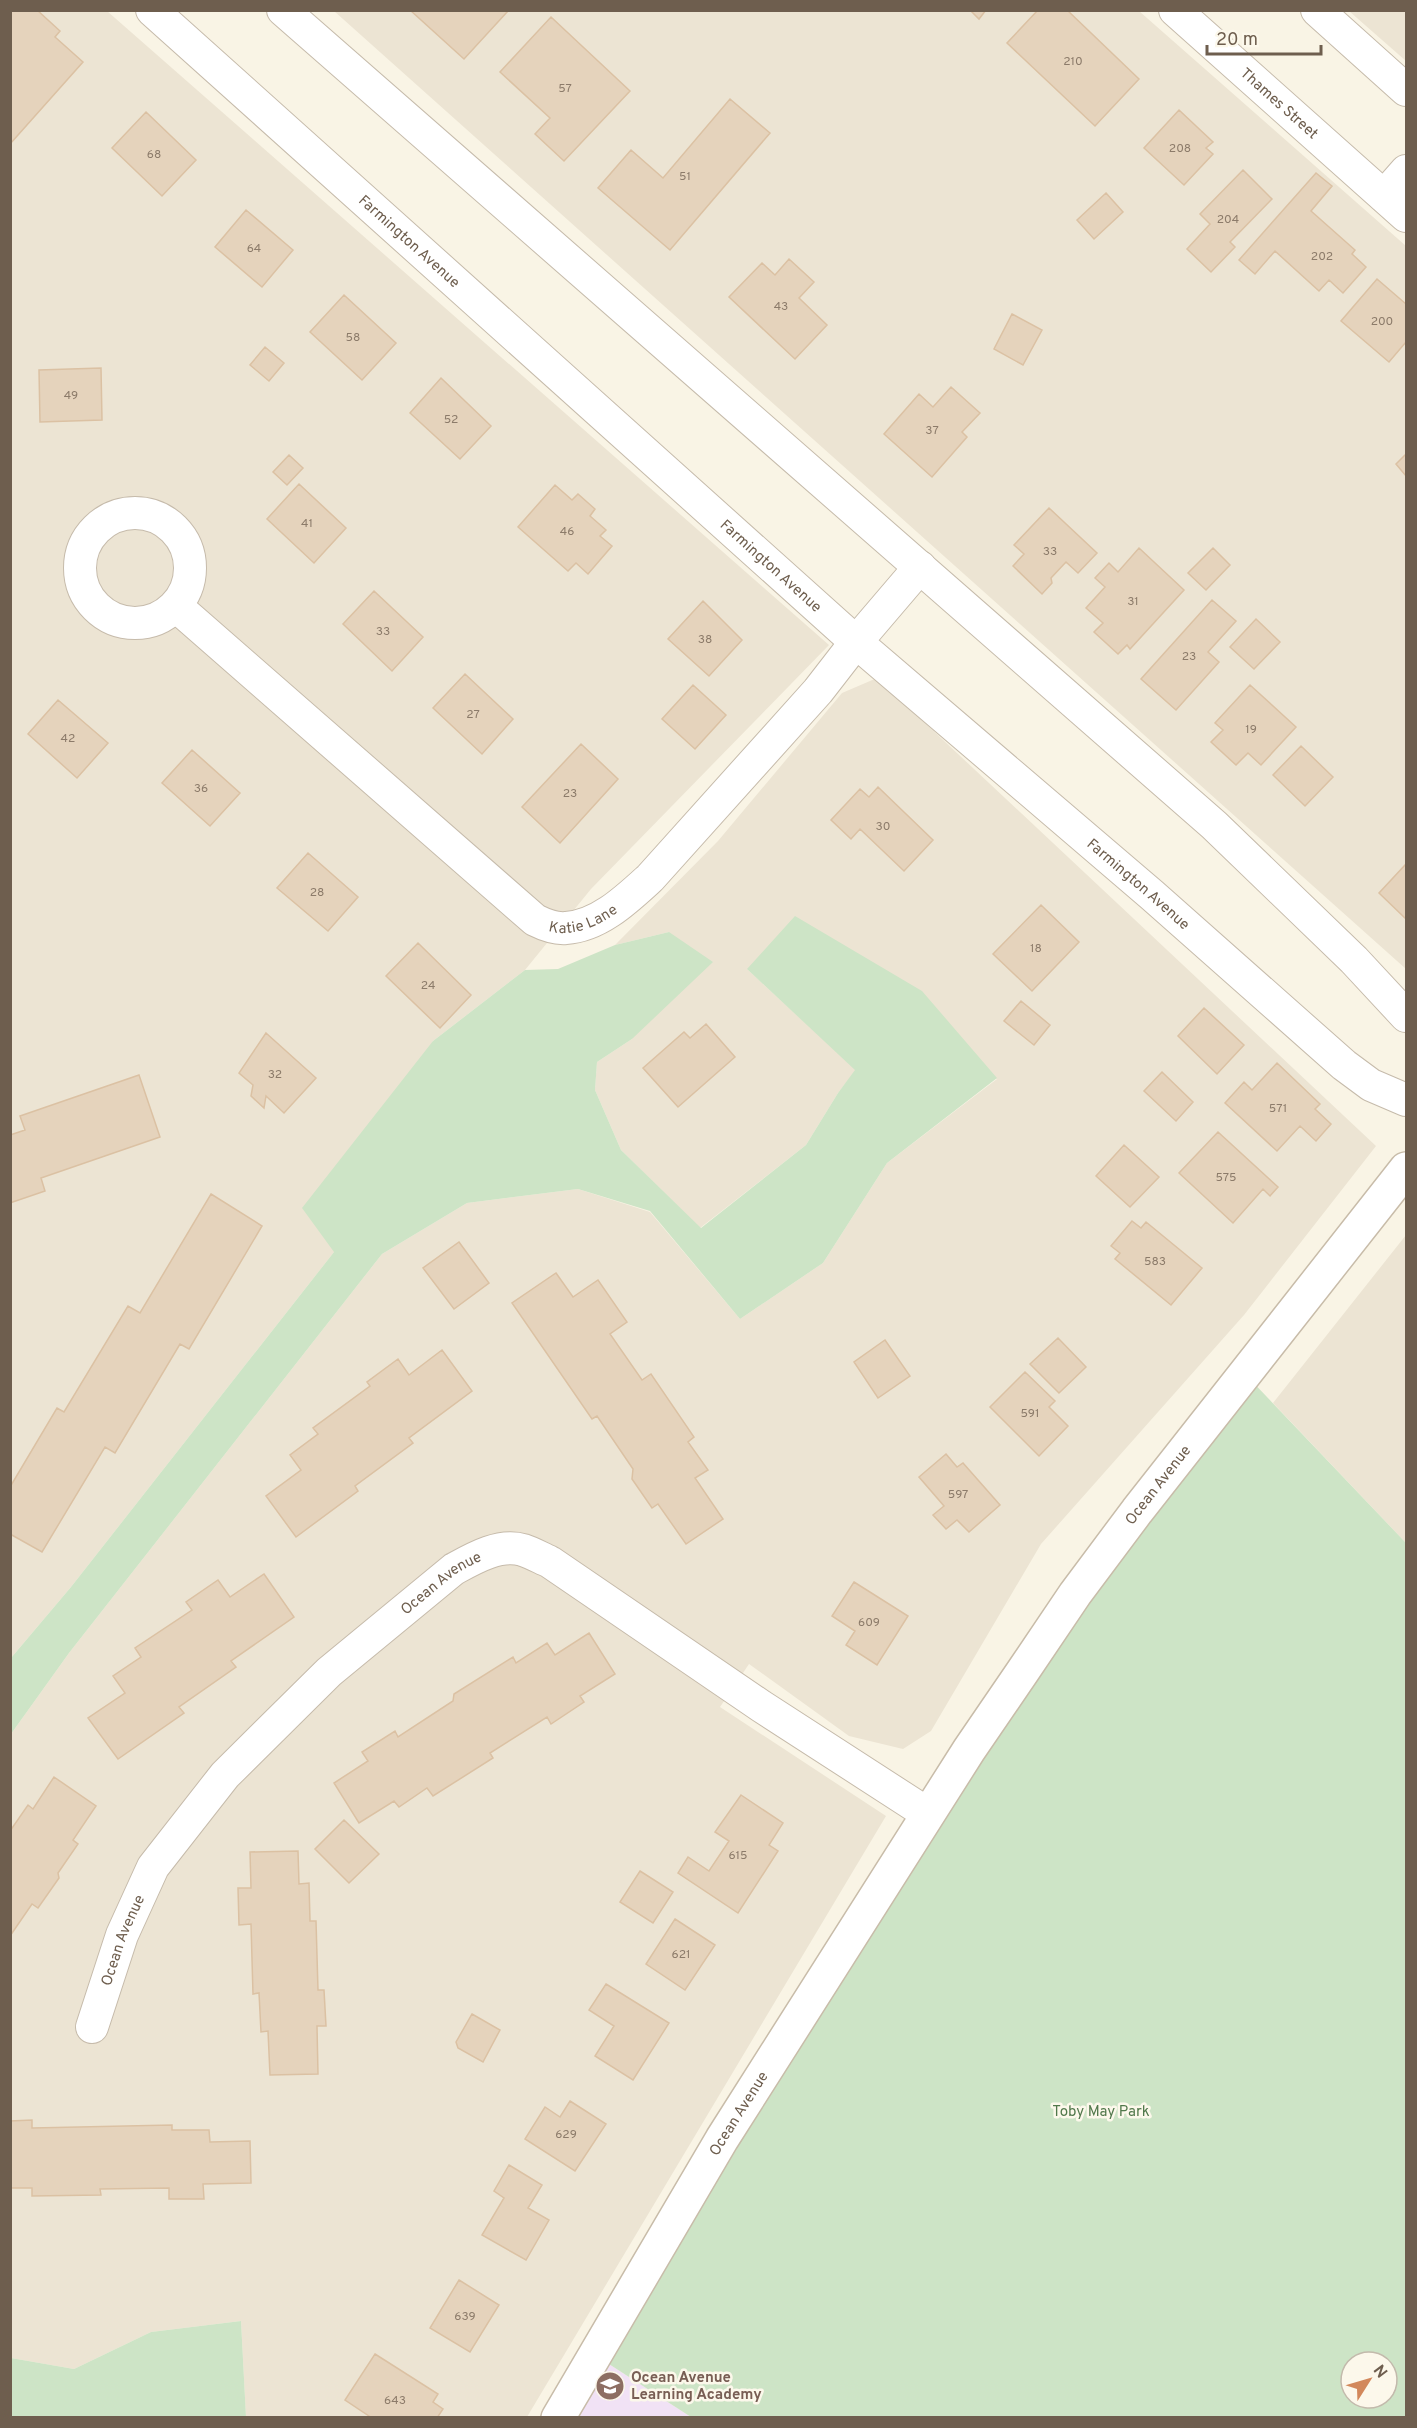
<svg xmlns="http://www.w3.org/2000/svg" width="1417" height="2428" font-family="Overpass,sans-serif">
	<rect width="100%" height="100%" fill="#f9f4e5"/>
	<path fill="#ece4d3" d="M11,11H107L829,645L591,889L525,970L433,1041L334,1252L71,1587L11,1658Z
		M334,11H1139L1406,246V969Z
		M1349,11H1406V61Z
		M877,678L1376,1146L1244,1315L1041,1544L931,1731L903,1749L849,1736L749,1664L720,1707L886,1816L527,2417H246L241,2321L151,2332L74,2369L11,2358V1734L69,1653L382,1254L467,1203L578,1189L650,1212L740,1319L823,1263L887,1163L997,1079L747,969L856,1070L838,1093L806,1145L700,1228L621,1150L595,1090L597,1062L632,1039L669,932L615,945L718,841L842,693Z
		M1406,1235V1543L1273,1403Z"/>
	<path fill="#f1e2f5" d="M595,2355L691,2417L558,2418Z"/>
	<path fill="#cde4c6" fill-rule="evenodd" d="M795,916L922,991L997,1078L887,1163L823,1263L740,1319L650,1211L578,1189L467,1203L382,1254L69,1653L11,1734V1658L71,1587L334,1252L302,1208L433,1041L525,970L558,969L615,945L669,932L713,962L632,1039L597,1062L595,1090L621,1150L701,1228L806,1145L838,1093L855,1070L747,969Z
		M1246,1375L1406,1543V2417H691L595,2355L928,1814ZM1351,2362H1387V2398H1351Z
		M241,2321L246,2417H11V2358L74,2369L151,2332Z"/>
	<path fill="#e5d3bc" stroke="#dbc1a3" stroke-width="1.5" d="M10,10H37L60,31L55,37L83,62L10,144Z
		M410,10H507L508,11L464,59Z
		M970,10H986L979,19Z
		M1038,10H1067L1139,79L1095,126L1007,43Z
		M551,17L630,91L564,161L535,134L550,118L500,72Z
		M730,99L770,133L670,250L598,188L631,150L663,178Z
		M1179,110L1213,142L1206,148L1213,154L1184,185L1144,148Z
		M146,112L196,160L162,196L112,148Z
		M1243,170L1272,199L1230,242L1235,247L1211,272L1187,249L1210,224L1200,214Z
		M1316,173L1332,186L1311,211L1355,250L1352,254L1366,267L1343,293L1329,280L1319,291L1275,251L1255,274L1239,260Z
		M1106,193L1123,212L1094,239L1077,220Z
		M246,210L293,250L262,287L215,247Z
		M789,259L814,282L799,298L827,325L795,359L729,297L762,263L775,275Z
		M1377,279L1406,304V342L1389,362L1341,321Z
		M344,295L396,343L362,380L310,332Z
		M1012,314L1042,330L1023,365L994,349Z
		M265,347L284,363L269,381L250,365Z
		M101,368L102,420L40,422L39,370Z
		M441,378L491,426L460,459L410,413Z
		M951,387L980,413L962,432L967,437L932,477L884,434L919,394L933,407Z
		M1406,454V476L1396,464Z
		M289,455L303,468L287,485L273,472Z
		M299,484L346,528L314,563L267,519Z
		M555,485L572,500L578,494L595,509L590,516L606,530L600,536L612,546L588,574L576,563L568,571L518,527Z
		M1049,508L1097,553L1078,573L1066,562L1051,578L1052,583L1042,594L1013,566L1024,554L1014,545Z
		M1139,548L1184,590L1130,649L1127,645L1118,654L1094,632L1103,623L1086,608L1105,587L1095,578L1109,563L1118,572Z
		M1213,548L1230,565L1206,590L1188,573Z
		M374,591L423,637L392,671L343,624Z
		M1212,600L1236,621L1208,652L1219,662L1176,710L1141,679Z
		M703,601L742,640L709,676L668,639Z
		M1256,619L1280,642L1254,669L1230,647Z
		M465,674L513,719L482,754L433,708Z
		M693,685L726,715L695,749L662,719Z
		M1250,685L1296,727L1261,765L1248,753L1236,765L1211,742L1223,730L1215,723Z
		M58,700L108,743L77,778L28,734Z
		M581,744L618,779L560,843L522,807Z
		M1301,746L1333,777L1305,806L1273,775Z
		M192,750L240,793L210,826L162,783Z
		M878,787L933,840L904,871L860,829L851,839L831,820L860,789L869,797Z
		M308,853L358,897L328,931L277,888Z
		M1406,864V919L1379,893Z
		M1041,905L1079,942L1032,991L993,954Z
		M418,943L471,995L440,1028L386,976Z
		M1021,1001L1050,1025L1034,1045L1004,1021Z
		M1204,1008L1244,1045L1217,1074L1178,1036Z
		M706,1024L735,1057L678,1107L643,1068L684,1032L690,1038Z
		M266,1033L316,1078L284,1113L266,1096L264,1108L251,1096L253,1085L239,1073Z
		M1277,1063L1320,1104L1315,1109L1331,1124L1316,1141L1300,1126L1277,1151L1225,1103L1244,1082L1252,1090Z
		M1162,1072L1193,1102L1176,1121L1144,1091Z
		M139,1075L160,1137L41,1178L45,1191L10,1203V1135L25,1130L20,1116Z
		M1218,1132L1278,1187L1270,1196L1263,1189L1233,1223L1179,1173Z
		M1124,1145L1159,1177L1130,1207L1096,1176Z
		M211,1194L262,1226L189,1349L180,1344L115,1453L105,1447L42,1552L10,1534V1487L57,1408L64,1412L128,1306L140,1313Z
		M1132,1221L1141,1228L1146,1222L1202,1268L1171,1305L1115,1259L1120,1253L1111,1246Z
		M459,1242L489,1283L454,1309L423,1268Z
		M556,1273L573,1297L598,1280L627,1322L610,1334L642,1380L651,1374L694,1437L688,1442L708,1470L695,1478L723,1519L686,1544L658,1504L652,1508L632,1479L633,1469L597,1416L592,1419L512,1303Z
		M1058,1338L1086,1367L1059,1393L1030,1364Z
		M885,1340L910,1376L878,1398L854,1362Z
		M442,1350L472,1391L409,1438L413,1443L355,1486L358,1491L296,1537L266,1496L301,1470L290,1455L318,1434L313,1428L370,1386L367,1382L398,1359L409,1375Z
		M1025,1372L1055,1401L1049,1407L1068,1426L1039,1456L990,1407Z
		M946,1454L957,1467L963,1463L1000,1505L969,1532L957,1520L946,1529L933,1515L944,1506L919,1477Z
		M264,1574L294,1617L231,1661L236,1667L179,1707L184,1713L118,1759L88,1718L125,1693L113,1676L141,1657L135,1648L192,1610L186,1602L218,1580L230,1597Z
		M854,1582L908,1616L877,1665L846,1645L855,1631L832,1616Z
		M589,1633L615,1674L580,1696L584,1702L551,1724L547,1717L490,1753L493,1758L433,1796L427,1788L399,1807L394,1801L359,1823L334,1783L368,1761L362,1752L395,1731L398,1737L453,1701L454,1694L513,1657L516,1663L547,1643L555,1655Z
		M54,1777L96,1806L73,1840L78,1844L58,1873L59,1878L38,1908L32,1904L10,1936V1831L28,1805L33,1809Z
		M741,1795L783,1823L769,1845L778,1851L738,1913L678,1873L688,1857L709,1871L729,1841L715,1832Z
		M344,1820L379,1854L349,1883L315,1849Z
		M298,1851L299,1884L309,1883L310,1921H316L318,1990H324L326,2026H317L318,2074L270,2075L268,2031L261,2032L259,1993L253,1994L251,1924L239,1925L238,1888H251L250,1852Z
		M640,1871L673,1892L653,1923L620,1902Z
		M675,1919L715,1945L685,1990L646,1964Z
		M606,1984L669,2023L633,2080L595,2056L614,2026L589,2010Z
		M472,2014L500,2030L483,2062L458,2048L456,2042Z
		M570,2101L606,2124L575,2171L525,2139L545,2107L560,2117Z
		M32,2120V2128L172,2125V2130H209L210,2142L250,2141L251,2183L203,2184L204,2199H169V2188L100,2189L101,2195L32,2196V2188H10V2121Z
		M509,2165L542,2185L528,2208L549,2220L526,2260L482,2235L504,2198L494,2191Z
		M459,2280L499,2305L470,2352L430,2328Z
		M375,2354L438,2394L433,2402L443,2409L437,2418H372L345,2400Z"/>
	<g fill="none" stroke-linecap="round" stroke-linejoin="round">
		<g stroke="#c6bbab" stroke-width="34">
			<g id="street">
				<path id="s1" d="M152,10L856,642L1152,895L1344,1065L1371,1085L1406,1100"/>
				<path d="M283,10L1214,825L1354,960L1406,1016"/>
				<path id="s2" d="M1175,10L1406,216"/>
				<path d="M1317,10L1406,90"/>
				<path d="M1384,196L1406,171"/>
				<circle cx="135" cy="568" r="55"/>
				<path id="s3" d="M176,606L535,920C545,925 555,929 566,928C599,926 627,899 650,878L818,691L856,642L920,567"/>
				<path id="s4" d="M92,2027L122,1935L153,1867L225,1775L329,1672L454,1569C474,1558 500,1543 523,1550C532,1553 541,1558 550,1562L761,1706L928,1814"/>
			</g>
		</g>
		<g stroke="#c8bca9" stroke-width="36">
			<g id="secondary">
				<path id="s5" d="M558,2418L722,2139L969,1750L1023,1671L1075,1594L1137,1511L1406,1169"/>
			</g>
		</g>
		<use href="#street" stroke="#fff" stroke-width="32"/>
		<use href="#secondary" stroke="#fff" stroke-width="33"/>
	</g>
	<defs>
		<g id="school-disc" transform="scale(1.5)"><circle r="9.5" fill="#8d6e63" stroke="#fcf8eb"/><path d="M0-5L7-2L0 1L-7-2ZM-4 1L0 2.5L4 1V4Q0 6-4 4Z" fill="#fff"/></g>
	</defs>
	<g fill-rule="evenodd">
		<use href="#school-disc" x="610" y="2386"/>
	</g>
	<g text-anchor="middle" stroke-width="5" stroke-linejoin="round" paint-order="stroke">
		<g font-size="12" fill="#8c7b6a">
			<text x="1073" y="65">210</text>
			<text x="565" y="92">57</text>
			<text x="1180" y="152">208</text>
			<text x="154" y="158">68</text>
			<text x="685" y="180">51</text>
			<text x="1228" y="223">204</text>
			<text x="254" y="252">64</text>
			<text x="1322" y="260">202</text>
			<text x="781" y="310">43</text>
			<text x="1382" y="325">200</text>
			<text x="353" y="341">58</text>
			<text x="71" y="399">49</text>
			<text x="451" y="423">52</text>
			<text x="932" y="434">37</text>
			<text x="307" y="527">41</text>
			<text x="567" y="535">46</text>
			<text x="1050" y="555">33</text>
			<text x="1133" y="605">31</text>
			<text x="383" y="635">33</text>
			<text x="705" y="643">38</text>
			<text x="1189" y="660">23</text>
			<text x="473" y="718">27</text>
			<text x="1251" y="733">19</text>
			<text x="68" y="742">42</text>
			<text x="201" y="792">36</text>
			<text x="570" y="797">23</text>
			<text x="883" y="830">30</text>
			<text x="317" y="896">28</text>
			<text x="1036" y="952">18</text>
			<text x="428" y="989">24</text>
			<text x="275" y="1078">32</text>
			<text x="1278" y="1112">571</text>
			<text x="1226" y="1181">575</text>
			<text x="1155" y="1265">583</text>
			<text x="1030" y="1417">591</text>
			<text x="958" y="1498">597</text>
			<text x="869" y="1626">609</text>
			<text x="738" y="1859">615</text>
			<text x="681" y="1958">621</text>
			<text x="566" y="2138">629</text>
			<text x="465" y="2320">639</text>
			<text x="395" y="2404">643</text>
		</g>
		<g font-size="15" fill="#6e5e4e" stroke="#fcf8eb">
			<text dy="5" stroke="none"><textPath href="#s2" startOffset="140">Thames Street</textPath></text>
			<text dy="5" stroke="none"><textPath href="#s1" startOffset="346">Farmington Avenue</textPath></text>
			<text dy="5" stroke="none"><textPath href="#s1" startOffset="832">Farmington Avenue</textPath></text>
			<text dy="5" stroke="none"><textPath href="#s1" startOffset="1318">Farmington Avenue</textPath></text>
			<text dy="5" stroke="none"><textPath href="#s3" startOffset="528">Katie Lane</textPath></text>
			<text dy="5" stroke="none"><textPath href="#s5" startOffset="1110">Ocean Avenue</textPath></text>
			<text dy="5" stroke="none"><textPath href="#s4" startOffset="578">Ocean Avenue</textPath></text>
			<text dy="5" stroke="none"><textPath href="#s4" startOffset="92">Ocean Avenue</textPath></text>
			<text dy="5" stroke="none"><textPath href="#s5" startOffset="354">Ocean Avenue</textPath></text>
		</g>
		<g font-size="15" fill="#51784b" stroke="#fcf8eb">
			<text x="1101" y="2116">Toby May Park</text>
		</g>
		<g font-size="15" font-weight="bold" fill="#785e54" stroke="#fcf8eb" text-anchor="start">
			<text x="631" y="2382">Ocean Avenue<tspan x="631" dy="17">Learning Academy</tspan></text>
		</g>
	</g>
	<rect width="1417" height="2428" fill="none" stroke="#6e5e4e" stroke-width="24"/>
	<g transform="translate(1369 2380) rotate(53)"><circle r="28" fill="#fcf8eb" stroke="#c3baac" stroke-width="1.5"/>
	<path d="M0-4.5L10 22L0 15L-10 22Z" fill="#d2885b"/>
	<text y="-9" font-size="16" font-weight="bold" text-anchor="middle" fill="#6e5e4e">N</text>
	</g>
	<path d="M1207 45v9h114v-9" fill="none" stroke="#6e5e4e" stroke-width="3"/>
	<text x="1216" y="45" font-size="18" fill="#6e5e4e" stroke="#fcf8eb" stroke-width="4.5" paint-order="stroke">20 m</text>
</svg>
